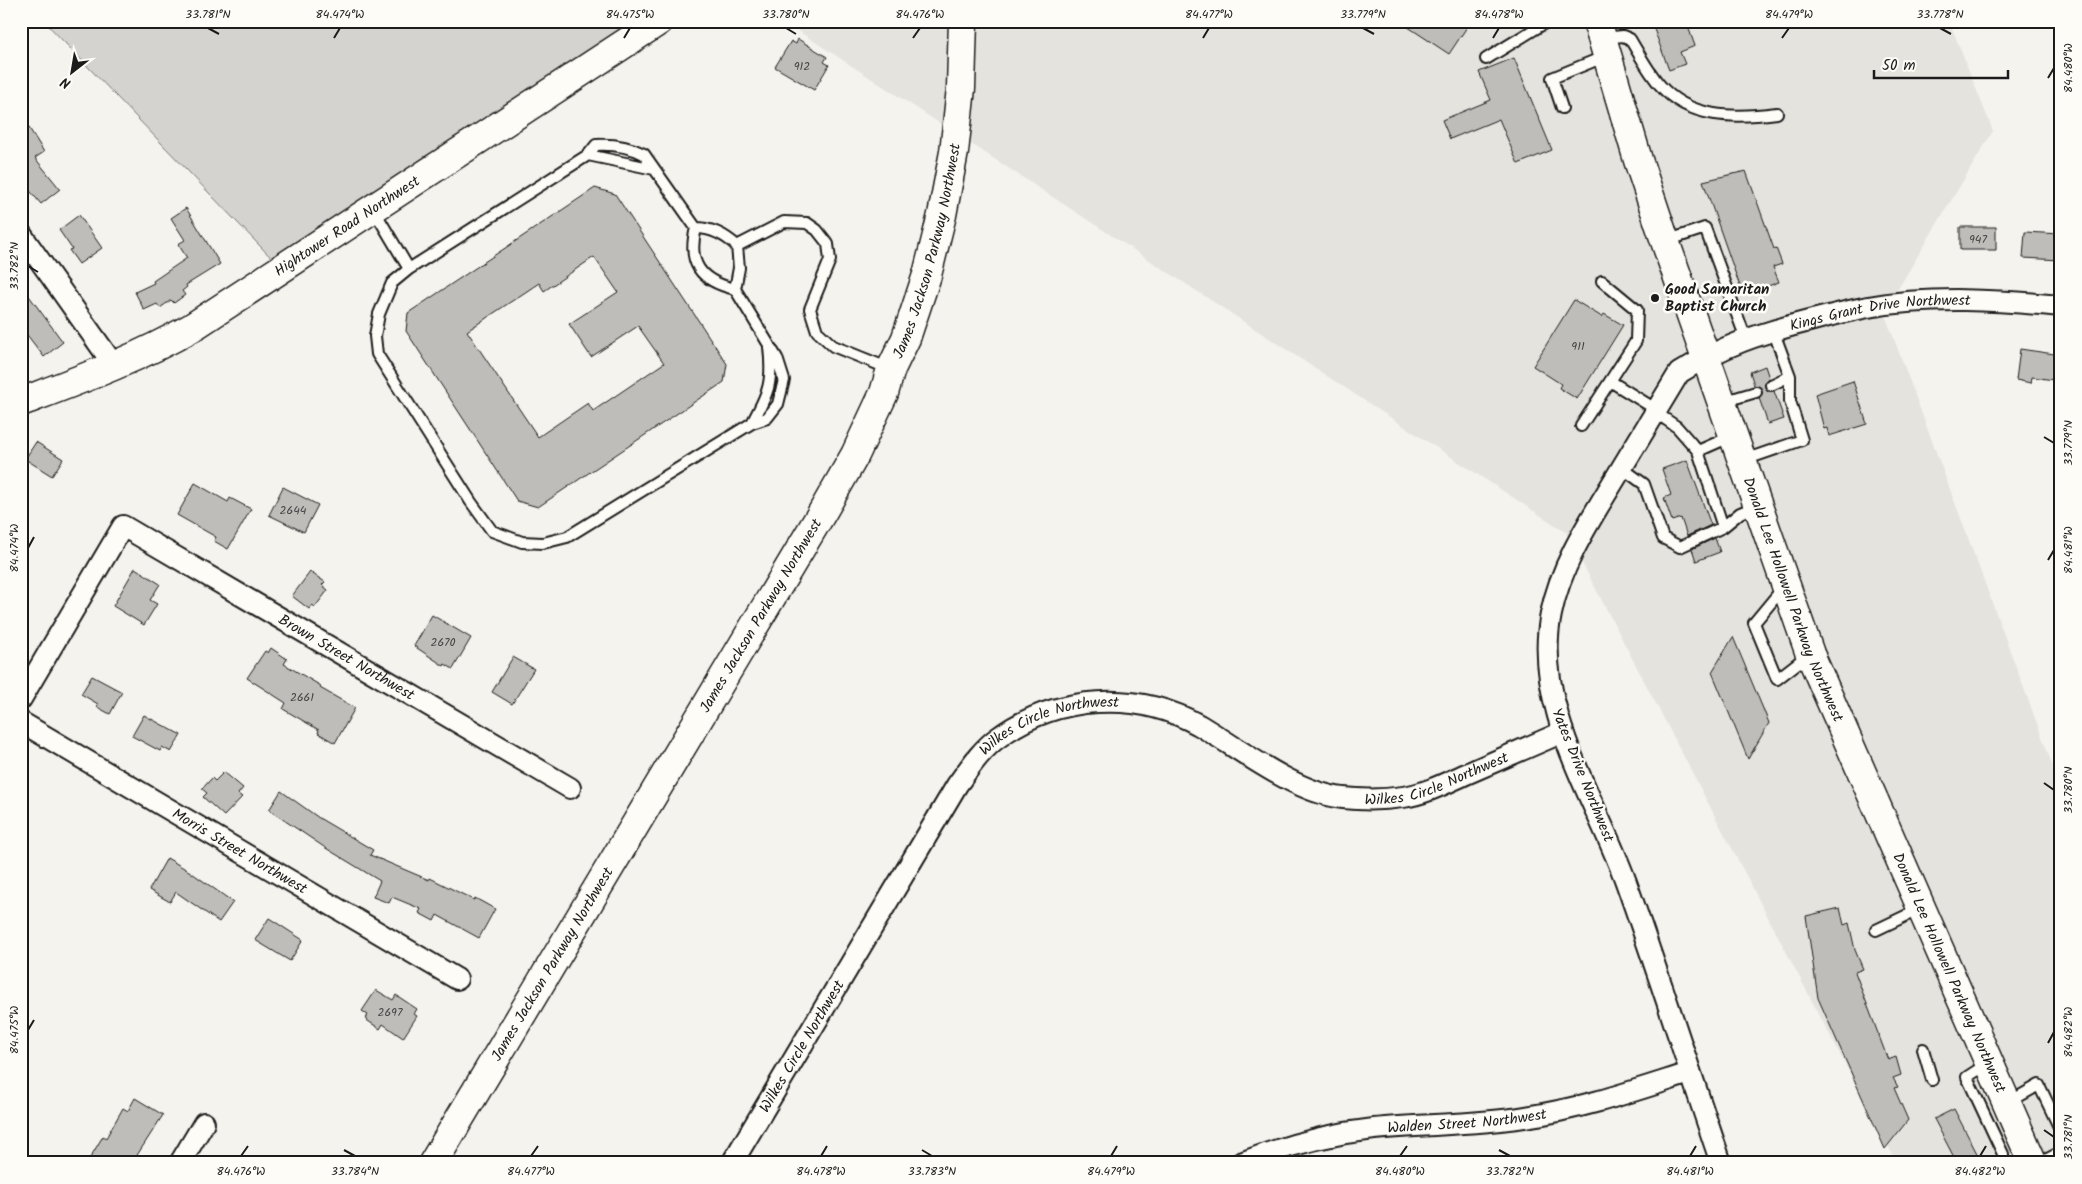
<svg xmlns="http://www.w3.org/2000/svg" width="2082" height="1184" font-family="Kalam,sans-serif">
	<rect width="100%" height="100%" fill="#f4f3ee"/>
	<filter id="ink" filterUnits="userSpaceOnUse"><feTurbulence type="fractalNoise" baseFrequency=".02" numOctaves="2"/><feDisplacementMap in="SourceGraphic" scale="10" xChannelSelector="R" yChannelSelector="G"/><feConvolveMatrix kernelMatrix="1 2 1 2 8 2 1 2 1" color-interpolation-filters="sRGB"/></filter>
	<g filter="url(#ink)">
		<path fill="#e4e3de" d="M783,21H1949L1993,131L1884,312L2061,788V1163H1897L1566,532Z"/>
		<path fill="#d4d3cf" stroke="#787876" d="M44,21H633L512,102L283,270Z"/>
		<path fill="#bebdba" stroke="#1c1c1c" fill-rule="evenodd" d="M1399,21H1471L1449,54Z
			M1651,21H1686L1695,46L1680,52L1685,64L1669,70Z
			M798,39L827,57L824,62L829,65L814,90L775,67L791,41L796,44Z
			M1514,58L1552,150L1518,164L1499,119L1450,139L1442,120L1491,100L1479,72Z
			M21,115L44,152L35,158L60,189L41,204L21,180Z
			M1746,171L1774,249L1776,248L1782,264L1773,267L1779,282L1743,295L1703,181Z
			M595,188L615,194L727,364L724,382L538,507L517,501L406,331L408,313ZM594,257L618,292L569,324L591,357L638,326L664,363L593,411L588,403L538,437L467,331L539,283L544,291Z
			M186,208L220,264L186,285L187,287L182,291L185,295L174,303L171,300L160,308L157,304L144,310L135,292L154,283L153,281L187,258L178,244L185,240L171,218Z
			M79,215L102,248L79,264L69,250L72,249L59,230Z
			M1960,227H1996V250H1960Z
			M2025,232L2061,234V260L2023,258Z
			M21,285L63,342L44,357L21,327Z
			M1574,300L1602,317L1604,314L1623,325L1577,399L1559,388L1561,384L1533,366Z
			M2020,349L2061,355V381L2032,377L2031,383L2016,380Z
			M1765,366L1769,378L1765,382V387L1768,391H1774L1784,419L1768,424L1759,398L1762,394V390L1758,386L1754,385L1750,372Z
			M1853,381L1867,424L1829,436L1827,428L1824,429L1815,394Z
			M36,442L63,459L52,476L25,459Z
			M1687,460L1711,525L1687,536L1681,518L1672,521L1664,498L1671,495L1662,469Z
			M195,483L228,502L230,498L251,509L228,549L214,541L216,537L177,515Z
			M283,487L318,505L304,532L269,515Z
			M1715,538L1720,552L1696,561L1692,549Z
			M135,568L160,584L150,600L157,604L144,625L113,606Z
			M310,572L325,582L322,585L328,590L315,607L312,605L309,609L292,596Z
			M432,615L471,638L453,669L445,664L444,666L414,646Z
			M1733,637L1769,723L1748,759L1712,672Z
			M271,648L287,659L284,664L321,686L320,688L355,708L335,743L318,733L319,730L283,709L286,703L247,678L265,651L268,653Z
			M513,657L534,669L512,704L492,692Z
			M92,676L122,692L110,714L97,707L98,704L81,694Z
			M144,715L181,735L171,752L162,747L160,751L132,736Z
			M224,772L243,788L238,794L242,797L224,816L203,797L207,793L202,789L212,778L215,781Z
			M281,791L319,818L373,850L370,855L429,880L430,878L474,900L475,898L495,909L479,938L437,915L434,921L419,913L421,909L392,897L389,903L373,897L380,881L324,847L269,810Z
			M167,858L189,871L233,902L219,922L176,892L170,902L149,890Z
			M1840,908L1844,925L1849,923L1855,950L1863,969L1855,972L1888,1060L1896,1057L1901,1075L1893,1078L1898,1087L1894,1088L1908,1120L1885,1149L1818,998L1806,916Z
			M269,918L303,940L290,961L255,940Z
			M376,990L393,1000L396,995L417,1009L414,1014L417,1016L403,1038L383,1024L380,1029L365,1019L368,1015L362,1011Z
			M135,1098L163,1115L132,1163H87L103,1136L106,1138L123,1108L128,1111Z
			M1954,1109L1982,1163H1957L1934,1119Z"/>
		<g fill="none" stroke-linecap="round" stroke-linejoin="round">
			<g stroke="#1c1c1c" stroke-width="14">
				<path id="lane" d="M1604,38L1623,36L1630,39C1639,54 1648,71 1659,84C1689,120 1736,118 1777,113
					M1486,59L1548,21
					M1562,108L1552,78L1606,56
					M588,155L654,169
					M374,210L409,269
					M696,228C687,263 700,281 735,289
					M1666,241L1705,228L1746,339
					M737,246C726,236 712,228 696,228L644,154C628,146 614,144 596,145L588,155L409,269L392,283L379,314L375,336L377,354L471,502L492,531L522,542L543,543L567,537L752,423L767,418L778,404L784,380L777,358L735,289L739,268L737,246L784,222L807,223L817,230L828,244L830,260L810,309L817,331L833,346L890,369
					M1610,381L1657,410
					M1771,385L1790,376
					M1722,402L1756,392
					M1655,412L1677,427L1698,451L1723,527
					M752,423C769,392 773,382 769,347
					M1581,426L1636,341L1637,310L1602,281
					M1698,451L1732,436
					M1744,460L1802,440L1790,401V376L1773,330
					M1622,468L1644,484L1663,538L1680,547L1723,527L1740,513L1757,506
					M1783,588L1754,623L1777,679L1808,655
					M1876,930L1920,909
					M1923,1049L1932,1080
					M1987,1064L1967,1077L2003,1154V1163
					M2009,1102L2039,1085L2061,1131
					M2040,1163L2061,1152"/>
			</g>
			<g stroke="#1c1c1c" stroke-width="24">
				<g id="street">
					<path d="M21,234L106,354L112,367"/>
					<path id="s1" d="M21,699L123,526L570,788"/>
					<path id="s2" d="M21,722L457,979"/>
					<path d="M180,1163L204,1123"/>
					<path id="s3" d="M732,1163L957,785C970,767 982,749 999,737C1057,695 1136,690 1199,725C1240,749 1295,793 1343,798C1363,800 1383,800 1403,797C1425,794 1446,783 1466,774C1499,760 1531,746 1563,732"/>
					<path id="s4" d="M1241,1163C1284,1146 1328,1134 1374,1129C1424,1124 1475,1125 1525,1117C1582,1109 1636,1090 1690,1073"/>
					<path id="s5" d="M1721,1163C1689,1069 1659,975 1626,882C1596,799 1532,706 1551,614C1561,564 1589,522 1615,479C1636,444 1658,408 1679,373C1724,345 1758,334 1809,321C1828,316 1848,311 1868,307C1931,296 1998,300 2061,306"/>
				</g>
			</g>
			<g stroke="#1c1c1c" stroke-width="31">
				<g id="secondary">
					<path id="s6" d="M21,402C79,380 137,359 191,328L659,21"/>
					<path id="s7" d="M433,1163L823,511L855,455L884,393L891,369L906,338L927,275L942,215L954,152L961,88L963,21"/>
				</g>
			</g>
			<g stroke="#1c1c1c" stroke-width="31">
				<g id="primary">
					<path id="s8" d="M1597,21L1638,160L1665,241L1810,654L2033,1163"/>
				</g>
			</g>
			<use href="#lane" stroke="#fdfcf7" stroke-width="10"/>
			<use href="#street" stroke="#fdfcf7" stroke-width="20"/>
			<use href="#secondary" stroke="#fdfcf7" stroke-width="28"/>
			<use href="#primary" stroke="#fdfcf7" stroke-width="28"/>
		</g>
	</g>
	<path fill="none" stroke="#1c1c1c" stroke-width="2" d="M208,28L219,34M786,28L796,34M1363,28L1374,34M1940,28L1951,34M334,38L340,28M624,38L630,28M913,38L920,28M1203,38L1209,28M1493,38L1499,28M1782,38L1789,28M2048,78L2054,68M28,266L38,272M2044,437L2054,443M28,548L34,537M2048,560L2054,550M2044,783L2054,790M28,1030L34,1020M2048,1043L2054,1032M2044,1130L2054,1137M344,1150L355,1156M922,1150L932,1156M1499,1150L1510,1156M241,1156L248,1146M531,1156L538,1146M821,1156L827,1146M1111,1156L1117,1146M1400,1156L1407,1146M1690,1156L1696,1146M1980,1156L1986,1146"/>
	<circle fill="#1c1c1c" stroke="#fdfcf7" stroke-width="2" cx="1655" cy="298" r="5"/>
	<g text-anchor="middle" stroke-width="5" stroke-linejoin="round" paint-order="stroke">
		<g font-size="12" fill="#444">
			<text x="802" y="70">912</text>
			<text x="1978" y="243">947</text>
			<text x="1578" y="350">911</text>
			<text x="293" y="514">2644</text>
			<text x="443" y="646">2670</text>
			<text x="302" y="701">2661</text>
			<text x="390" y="1016">2697</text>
		</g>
		<g font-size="15" fill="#1c1c1c" stroke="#fdfcf7">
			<text dy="5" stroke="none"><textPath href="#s6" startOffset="372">Hightower Road Northwest</textPath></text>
			<text dy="5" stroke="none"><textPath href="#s7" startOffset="1042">James Jackson Parkway Northwest</textPath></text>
			<text dy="5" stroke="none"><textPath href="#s5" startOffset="1066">Kings Grant Drive Northwest</textPath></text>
			<text dy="5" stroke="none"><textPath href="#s8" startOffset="611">Donald Lee Hollowell Parkway Northwest</textPath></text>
			<text dy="5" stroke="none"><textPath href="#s7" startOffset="638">James Jackson Parkway Northwest</textPath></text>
			<text dy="5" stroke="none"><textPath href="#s1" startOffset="460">Brown Street Northwest</textPath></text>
			<text dy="5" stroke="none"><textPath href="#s3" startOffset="556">Wilkes Circle Northwest</textPath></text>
			<text transform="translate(1583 775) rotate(68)" y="5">Yates Drive Northwest</text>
			<text dy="5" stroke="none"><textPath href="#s3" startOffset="975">Wilkes Circle Northwest</textPath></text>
			<text dy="5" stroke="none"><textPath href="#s2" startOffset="254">Morris Street Northwest</textPath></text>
			<text dy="5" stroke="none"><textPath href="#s7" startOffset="232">James Jackson Parkway Northwest</textPath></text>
			<text dy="5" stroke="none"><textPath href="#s8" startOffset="1016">Donald Lee Hollowell Parkway Northwest</textPath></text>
			<text dy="5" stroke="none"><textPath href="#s3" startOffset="136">Wilkes Circle Northwest</textPath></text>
			<text dy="5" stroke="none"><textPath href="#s4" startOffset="231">Walden Street Northwest</textPath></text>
		</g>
		<g font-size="15" font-weight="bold" fill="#1c1c1c" stroke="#fdfcf7" text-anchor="start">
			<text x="1665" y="294">Good Samaritan<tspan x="1665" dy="17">Baptist Church</tspan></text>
		</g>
	</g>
	<rect width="2082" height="1184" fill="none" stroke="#fdfcf7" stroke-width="55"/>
	<g transform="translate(72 72) rotate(211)" stroke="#fdfcf7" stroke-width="4" paint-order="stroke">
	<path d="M0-4L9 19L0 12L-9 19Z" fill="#1c1c1c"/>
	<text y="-8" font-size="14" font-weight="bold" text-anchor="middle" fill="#1c1c1c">N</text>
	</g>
	<path d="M1874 70v8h134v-8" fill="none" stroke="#1c1c1c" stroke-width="2.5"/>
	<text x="1882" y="70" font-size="15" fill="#1c1c1c" stroke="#fdfcf7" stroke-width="4" paint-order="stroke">50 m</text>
	<rect x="28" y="28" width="2026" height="1128" fill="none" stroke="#1c1c1c" stroke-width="2"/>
	<g font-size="12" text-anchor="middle" fill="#1c1c1c">
		<text x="208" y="18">33.781°N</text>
		<text x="340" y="18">84.474°W</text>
		<text x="630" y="18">84.475°W</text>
		<text x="786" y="18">33.780°N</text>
		<text x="920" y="18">84.476°W</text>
		<text x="1209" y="18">84.477°W</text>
		<text x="1363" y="18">33.779°N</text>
		<text x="1499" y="18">84.478°W</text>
		<text x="1789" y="18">84.479°W</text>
		<text x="1940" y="18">33.778°N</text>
		<text transform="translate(2068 68) rotate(-90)" y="4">84.480°W</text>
		<text transform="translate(14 266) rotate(-90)" y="4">33.782°N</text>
		<text transform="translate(2068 443) rotate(-90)" y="4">33.779°N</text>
		<text transform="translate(14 548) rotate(-90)" y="4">84.474°W</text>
		<text transform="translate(2068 550) rotate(-90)" y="4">84.481°W</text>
		<text transform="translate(2068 790) rotate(-90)" y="4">33.780°N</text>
		<text transform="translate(14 1030) rotate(-90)" y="4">84.475°W</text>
		<text transform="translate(2068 1032) rotate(-90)" y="4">84.482°W</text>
		<text transform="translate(2068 1137) rotate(-90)" y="4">33.781°N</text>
		<text x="241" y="1175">84.476°W</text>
		<text x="355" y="1175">33.784°N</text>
		<text x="531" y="1175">84.477°W</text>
		<text x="821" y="1175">84.478°W</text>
		<text x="932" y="1175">33.783°N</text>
		<text x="1111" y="1175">84.479°W</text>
		<text x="1400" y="1175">84.480°W</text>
		<text x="1510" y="1175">33.782°N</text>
		<text x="1690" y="1175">84.481°W</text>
		<text x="1980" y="1175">84.482°W</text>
	</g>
</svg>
